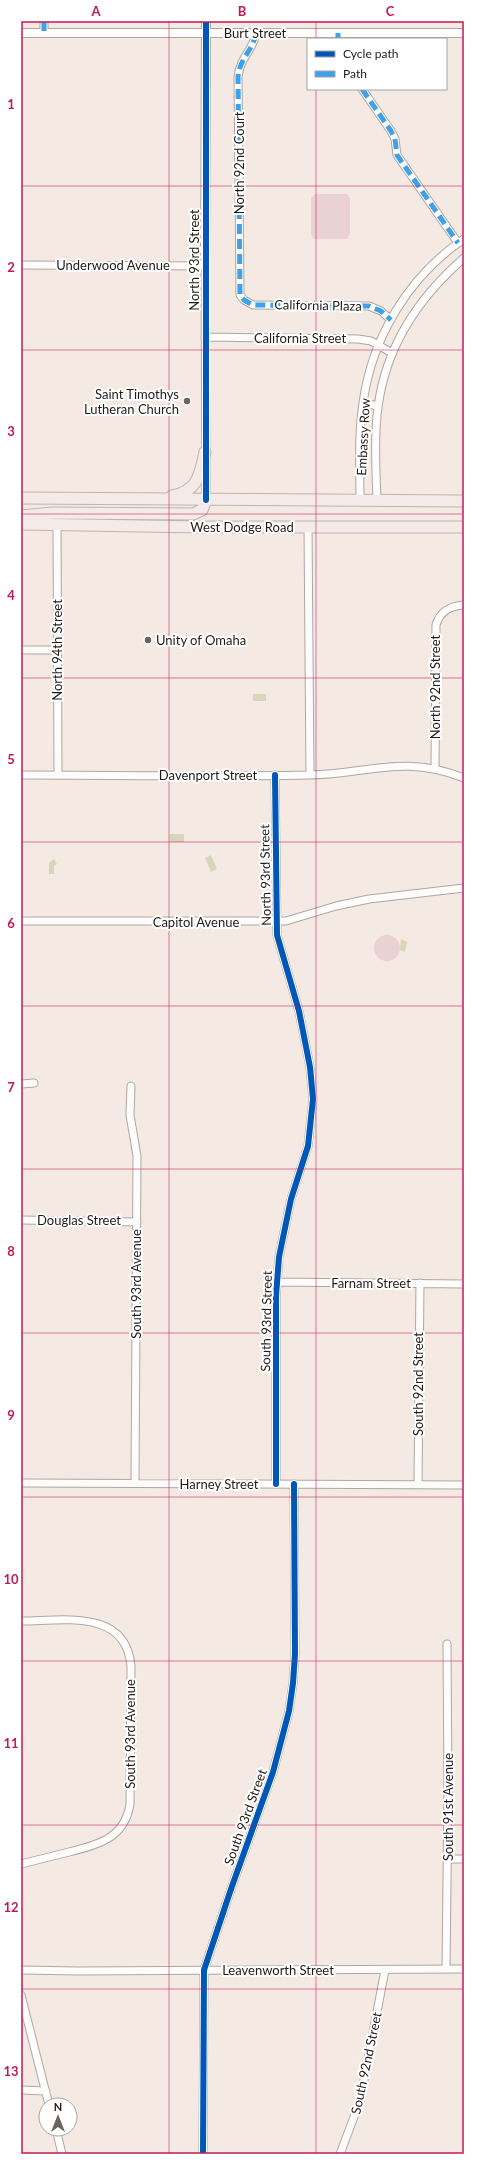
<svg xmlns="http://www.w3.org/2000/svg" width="485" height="2175" font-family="Lato,sans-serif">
	<rect width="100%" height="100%" fill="#f4eae3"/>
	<path fill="#ebd2d2" d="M315,194H347L350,198V234L347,239H314L311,234V198Z
		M374 948a13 13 0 1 1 26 0a13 13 0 1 1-26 0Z"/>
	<path fill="#d6d7b8" d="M253,694H266V701H253Z
		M170,834H184V842H170Z
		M211,855L217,869L211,872L205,858Z
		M54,859L57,864L54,866V874H49V863Z
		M401,939L407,942L405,952L400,950Z"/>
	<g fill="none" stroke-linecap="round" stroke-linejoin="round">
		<g stroke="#aea7a2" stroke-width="9">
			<path id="minor" d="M44,21V33
				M256,33C253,51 240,57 238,77L240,295L244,300L253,305L369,306L381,311L391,320
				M362,89L391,131L395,139L397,155L458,243
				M21,265L205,266L206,500
				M205,337L358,339L371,341L392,353
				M363,403L378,406
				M360,501C360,469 358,435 363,403C372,337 409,276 464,239
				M377,501C376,470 374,437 378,407C386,346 419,297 464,258
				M57,525L58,775
				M308,527L310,775
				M21,650H57
				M435,769L436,625C440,611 450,606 464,605
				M21,775C117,775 213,777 309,775C369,774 403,754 464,778
				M275,775L277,935L299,1011L310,1067L313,1099L308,1146L291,1199L279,1257L276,1296V1484
				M21,921H286L336,906L369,899L464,888
				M21,1084L34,1083
				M131,1086L130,1115L137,1156L135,1483
				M21,1220L137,1222
				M277,1282L464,1284
				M21,1483L464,1485
				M418,1484L420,1283
				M21,1621C62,1621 126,1608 131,1666L130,1804C125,1838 98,1845 69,1852C53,1856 37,1860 21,1864
				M447,1859H464
				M446,1969L448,1794L447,1644
				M21,1970L78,1971L464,1969
				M21,1995L49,2105
				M21,2090L46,2091
				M56,2129L62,2154
				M203,2154L204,1970L231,1889L273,1772L289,1711L293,1683L295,1654L294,1484
				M340,2154L360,2101L385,1970"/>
		</g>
		<g stroke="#aea7a2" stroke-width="10">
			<path id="tertiary" d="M21,33H464
				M205,266L206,21"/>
		</g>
		<g stroke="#c2b2ad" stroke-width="13">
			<path id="trunk" d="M172,496C198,491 200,475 205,452
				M21,498L464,501
				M21,516L53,513L193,514L202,510L206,500
				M21,524L203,527H464"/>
		</g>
		<use href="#minor" stroke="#fdfcfb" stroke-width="7"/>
		<use href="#tertiary" stroke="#fdfcfb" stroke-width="8"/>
		<use href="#trunk" stroke="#f4eae8" stroke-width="11"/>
		<path stroke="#3ea2ea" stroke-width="5" stroke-dasharray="10 5" stroke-linecap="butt" d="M44,21V33
			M256,33C253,51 240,57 238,77L240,295L244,300L253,305L369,306L381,311L391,320
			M338,33V39
			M362,89L391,131L395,139L397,155L458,243"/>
		<g stroke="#fff" stroke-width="8">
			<path id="cycleway" d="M206,500V21
				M275,775L277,935L299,1011L310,1067L313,1099L308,1146L291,1199L279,1257L276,1296V1484
				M203,2154L204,1970L231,1889L273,1772L289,1711L293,1683L295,1654L294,1484"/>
		</g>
		<use href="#cycleway" stroke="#0057b8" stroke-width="6"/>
	</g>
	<path fill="none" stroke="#c2185b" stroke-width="1" stroke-opacity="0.55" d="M169,21V2154M316,21V39M316,89V2154M21,186H464M21,350H464M21,514H464M21,678H464M21,842H464M21,1006H464M21,1169H464M21,1333H464M21,1497H464M21,1661H464M21,1825H464M21,1989H464"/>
	<g fill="#6b635e" stroke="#fff" stroke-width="1.5">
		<circle cx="187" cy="401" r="4"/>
		<circle cx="148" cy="640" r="4"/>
	</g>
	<g text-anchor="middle" stroke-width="4" stroke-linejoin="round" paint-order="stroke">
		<g font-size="13" fill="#211b17" stroke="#fff">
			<text x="255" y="38">Burt Street</text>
			<text transform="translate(239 163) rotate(-90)" y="5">North 92nd Court</text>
			<text transform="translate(194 260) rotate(-90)" y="5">North 93rd Street</text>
			<text x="113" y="270">Underwood Avenue</text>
			<text transform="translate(318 305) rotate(1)" y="5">California Plaza</text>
			<text x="300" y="343">California Street</text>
			<text transform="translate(363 437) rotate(-87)" y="5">Embassy Row</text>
			<text x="242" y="532">West Dodge Road</text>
			<text transform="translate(57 650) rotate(-90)" y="5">North 94th Street</text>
			<text transform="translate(435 687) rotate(-90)" y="5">North 92nd Street</text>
			<text x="208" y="780">Davenport Street</text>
			<text transform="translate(265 875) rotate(-91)" y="5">North 93rd Street</text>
			<text x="196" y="927">Capitol Avenue</text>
			<text x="79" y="1225">Douglas Street</text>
			<text x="371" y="1288">Farnam Street</text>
			<text transform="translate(136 1284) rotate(-90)" y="5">South 93rd Avenue</text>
			<text transform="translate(266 1321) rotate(-89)" y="5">South 93rd Street</text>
			<text transform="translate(418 1384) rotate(-90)" y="5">South 92nd Street</text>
			<text x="219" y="1489">Harney Street</text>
			<text transform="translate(130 1734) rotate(-90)" y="5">South 93rd Avenue</text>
			<text transform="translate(448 1807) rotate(-90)" y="5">South 91st Avenue</text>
			<text transform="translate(245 1817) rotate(-70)" y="5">South 93rd Street</text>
			<text x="278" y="1975">Leavenworth Street</text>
			<text transform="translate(366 2063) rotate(-78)" y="5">South 92nd Street</text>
		</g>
		<g font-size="13" fill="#211b17" stroke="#fff" text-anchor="end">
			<text x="179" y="399">Saint Timothys<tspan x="179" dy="15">Lutheran Church</tspan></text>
			<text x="156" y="645" text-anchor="start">Unity of Omaha</text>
		</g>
	</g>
	<rect width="485" height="2175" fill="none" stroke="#ffffff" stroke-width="44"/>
	<rect x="307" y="38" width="140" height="52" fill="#ffffff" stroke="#a6a4a2"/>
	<rect x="315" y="51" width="20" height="6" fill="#0057b8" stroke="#a6a4a2"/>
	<text x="343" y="58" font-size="12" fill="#211b17">Cycle path</text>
	<rect x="315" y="71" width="20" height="6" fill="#3ea2ea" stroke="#a6a4a2"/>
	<text x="343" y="78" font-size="12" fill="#211b17">Path</text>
	<g transform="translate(58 2117)"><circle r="19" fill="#ffffff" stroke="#a6a4a2"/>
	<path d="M0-3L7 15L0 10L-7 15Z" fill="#6b635e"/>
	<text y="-6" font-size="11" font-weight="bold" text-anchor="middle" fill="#211b17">N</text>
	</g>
	<rect x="22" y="22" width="441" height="2131" fill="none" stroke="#c2185b" stroke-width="1.5"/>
	<g font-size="13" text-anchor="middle" font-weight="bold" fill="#c2185b">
		<text x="96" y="16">A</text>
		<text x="242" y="16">B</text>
		<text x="390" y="16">C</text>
		<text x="11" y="109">1</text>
		<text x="11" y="272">2</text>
		<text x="11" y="436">3</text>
		<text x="11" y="600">4</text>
		<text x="11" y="764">5</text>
		<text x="11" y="928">6</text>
		<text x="11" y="1092">7</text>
		<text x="11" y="1256">8</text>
		<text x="11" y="1420">9</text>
		<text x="11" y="1584">10</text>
		<text x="11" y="1748">11</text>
		<text x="11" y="1912">12</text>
		<text x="11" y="2076">13</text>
	</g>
</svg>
